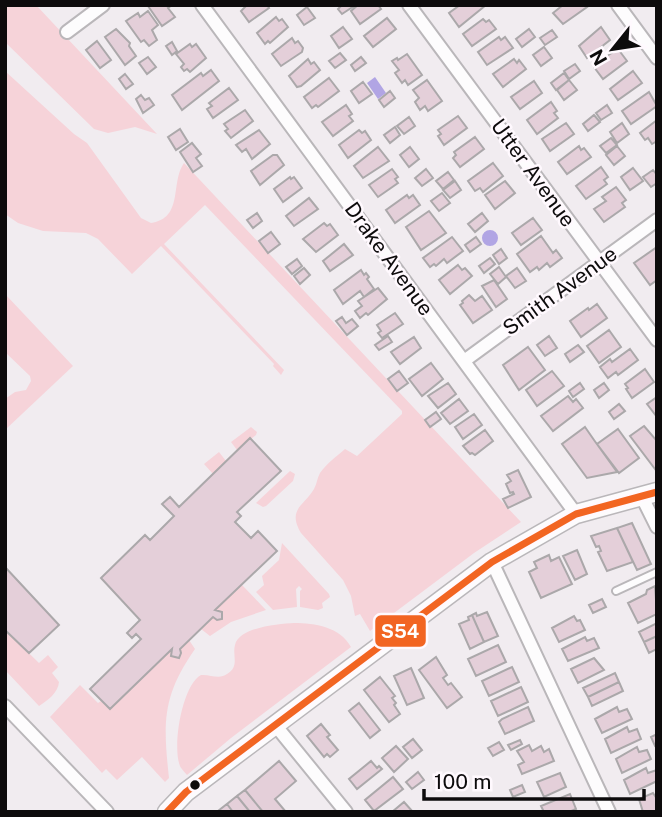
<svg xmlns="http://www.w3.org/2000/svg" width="662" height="817" font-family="'Public Sans',sans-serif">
	<rect width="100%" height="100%" fill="#f1ecf0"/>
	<path fill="#f6d3d9" d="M5,5H36L157,134L135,127L108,133L94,129L5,42Z
		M5,71L74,134L87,143L141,218L151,223C184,218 170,183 184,163L521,522L474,553L370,631L360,614L355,616L351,596L343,580L301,533C287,509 304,506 314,489C317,484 317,478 320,473C326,464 337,456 345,449L357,456L402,414V411L205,205L164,244L284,370L281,375L273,366L274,364L161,246L132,274L98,239L86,233L43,231L18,223L5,214Z
		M5,294L73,366L5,430V399L15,392L26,390L31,381L30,376L5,352Z
		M251,427L257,432L256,435L237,450L231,442Z
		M219,452L226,461L213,474L204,464Z
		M290,471L295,474L293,481L266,506L263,507L256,503Z
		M282,543L329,594L330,597L322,603L323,608L318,610L300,607V591L302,589L299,586L296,589L297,607L273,610L256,592L264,585L262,576L279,560Z
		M242,585L266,610L231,622L210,636L201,629L213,617L217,620L222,619V612L215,610Z
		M294,623C315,623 340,627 351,647L231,738L187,775C186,774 180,767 180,766C172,747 182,685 201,675C210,674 219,680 227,674C240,666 232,656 235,645C239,627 279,624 294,623Z
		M5,630L39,663L48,655L58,667L52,673L59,682C58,693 48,700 39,706L5,670Z
		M189,640L195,649C162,696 163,723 169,778L165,782L142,757L117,780L106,769L102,773L50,717L80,685L98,703L101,701L110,709L172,649L171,656L179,658L181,653L180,649Z"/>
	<path fill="#b1a5e4" d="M375,77L386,93L378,99L367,83Z
		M482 238a8 8 0 1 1 16 0a8 8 0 1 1-16 0Z"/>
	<path fill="#e4cfd9" stroke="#aba8aa" stroke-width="2" d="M172,5L168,8L175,17L162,26L148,6Z
		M247,5H267L269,8L249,22L241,11Z
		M342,5H354V6L342,14L338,9Z
		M358,5H378L381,9L360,24L351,11Z
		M460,5H486L459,27L449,13Z
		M563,5H585L587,7L563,24L553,13Z
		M307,7L315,18L304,25L297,15Z
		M148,11L158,25L152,30L157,40L149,46L144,40L141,42L126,21L138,13L140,17Z
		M276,17L279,21L282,19L288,27L270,43L268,41L265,44L257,33Z
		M387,18L396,29L373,47L364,36Z
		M483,19L486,22L489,20L496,29L472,46L463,34Z
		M343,27L352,39L339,48L331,36Z
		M601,27L610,40L587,58L579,46Z
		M116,29L130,43L129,46L136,56L125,65L105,37Z
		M529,29L535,37L522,47L516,39Z
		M552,30L557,37L545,45L540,38Z
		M499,37L501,40L505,37L513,48L487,65L478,52Z
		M292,38L295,43L298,41L303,48L302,52L281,66L272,54Z
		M97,41L111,60L100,68L86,50Z
		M172,42L177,51L172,55L166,46Z
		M190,44L192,47L196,44L206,58L190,72L187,69L184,71L181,67L184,64L176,54Z
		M544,47L552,58L541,66L533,55Z
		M618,49L627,61L603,79L594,67L597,65L596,63Z
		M340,53L346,60L335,68L329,61Z
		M407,54L422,75L408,85L405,80L402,83L395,73L399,70L392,61L397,58L398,60Z
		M148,57L156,67L147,74L139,63Z
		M361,57L366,63L355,71L351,65Z
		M308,59L311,64L314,62L320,70L301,86L297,87L289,76Z
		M514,59L517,63L519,60L526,69L503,87L493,74Z
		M575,64L580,71L569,79L564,71Z
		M211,70L219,81L182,110L172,95L201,73L203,76Z
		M633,71L642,83L618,100L610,89Z
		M564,73L569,80L556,90L551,83Z
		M125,74L133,84L126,89L119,79Z
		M329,78L339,91L318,107L316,105L312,108L304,97Z
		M427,80L442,101L428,111L425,106L420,110L415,102L419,98L413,90Z
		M569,80L577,90L564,100L557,90Z
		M534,81L542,93L520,109L511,97Z
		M363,82L372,94L359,103L351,91Z
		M229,88L238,100L213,118L207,109L212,106L209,103Z
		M390,91L395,98L384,107L379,100Z
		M649,92L657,106L631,124L622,111Z
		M141,95L145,100L149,98L154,105L143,113L136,99Z
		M551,102L557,111L554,113L558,118L537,134L527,120Z
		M346,105L352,114L349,116L353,121L333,136L322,122Z
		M607,105L612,113L601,120L596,113Z
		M245,110L253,121L231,138L225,131L228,129L224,124Z
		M594,115L600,122L588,131L583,124Z
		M458,116L467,128L444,145L438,136L441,134L438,130Z
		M409,117L415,126L404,134L397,126Z
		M657,120V141L652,144L648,138L645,140L640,133Z
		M566,123L574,134L550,151L542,139Z
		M622,123L629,134L617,143L610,132Z
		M395,127L400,135L390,143L384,135Z
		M180,129L188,142L176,150L168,137Z
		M259,130L270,144L252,159L246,149L242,152L236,145Z
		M359,130L362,133L365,131L371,140L348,158L339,145Z
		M475,137L484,149L460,167L453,158L456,155L454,152Z
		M611,138L617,145L606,153L600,146Z
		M192,143L201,154L196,158L202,166L193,172L180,152Z
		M579,146L581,150L584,148L591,157L567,174L558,162Z
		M617,146L625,156L614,165L606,155Z
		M378,147L389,161L363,178L354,166Z
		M410,147L419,159L409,167L400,155Z
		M273,155H277L284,165L260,185L251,171Z
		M493,163L503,176L483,192L480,188L475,191L468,181Z
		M601,167L608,177L604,180L607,184L586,199L576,186Z
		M633,168L643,181L630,190L621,177Z
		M392,169L398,177L395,179L398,183L378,197L369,185Z
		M426,169L433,178L422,186L415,178Z
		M653,170L657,175V183L651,187L643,177Z
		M448,172L454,180L443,189L436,181Z
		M290,177L291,179L294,177L302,188L283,202L274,189Z
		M455,181L461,190L450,198L443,190Z
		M505,181L515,193L495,209L485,195Z
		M616,187L626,200L622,203L625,207L604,222L594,209L606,201L602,197Z
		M442,193L450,203L439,211L431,201Z
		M407,195L409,198L413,195L420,205L395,223L386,210Z
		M309,198L318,209L294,226L286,216Z
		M429,211L446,233L421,250L406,227Z
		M257,213L262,221L253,228L247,220Z
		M482,213L488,221L475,232L468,224Z
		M533,218L542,230L521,245L512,233Z
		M324,223L327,226L330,224L338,235L316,252L303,239Z
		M271,232L280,244L268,253L259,241Z
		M541,236L553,253L556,250L562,258L550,267L547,263L539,270L537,267L530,272L517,254Z
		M452,237L463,251L447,263L444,259L436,266L434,264L430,267L423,258Z
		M476,237L481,244L470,252L465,245Z
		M344,244L353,255L330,271L323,261Z
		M657,247V280L650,285L634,263Z
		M501,249L507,258L499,264L493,255Z
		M490,258L495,264L484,273L479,266Z
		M297,259L302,266L292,274L286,267Z
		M458,265L462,270L465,268L472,276L450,294L439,280Z
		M499,267L506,277L498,284L490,274Z
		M304,268L310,275L300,284L294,276Z
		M517,268L526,281L515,288L506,276Z
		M361,270L364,275L366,273L369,277L367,279L374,289L364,297L360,291L343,304L334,290Z
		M494,280L507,299L496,307L482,286Z
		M378,288L387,299L368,315L366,313L360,318L355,311L362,306L358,301Z
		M469,295L475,301L482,296L492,310L473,323L460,305L463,303L462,301Z
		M597,304L607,318L581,337L570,321L588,308L589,310Z
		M395,313L403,324L382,338L378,333L381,331L377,325Z
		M342,317L346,323L352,319L358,326L347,335L336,321Z
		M609,330L621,347L599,363L587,346Z
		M388,336L392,342L379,350L375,345Z
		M549,336L557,348L545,356L537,345Z
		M414,337L421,348L400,364L391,352Z
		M578,345L584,352L570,362L565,354Z
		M528,347L545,370L519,390L503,365Z
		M630,349L638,360L618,375L616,372L608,378L600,367L610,359L612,362Z
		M431,363L443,379L422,396L409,379Z
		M645,369L654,382L632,398L626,389L628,388L625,384Z
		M399,371L408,383L397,391L388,379Z
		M552,371L564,386L537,406L526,390Z
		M448,383L456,394L438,408L428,396Z
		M580,383L584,389L573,397L569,391Z
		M604,383L609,390L599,398L594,390Z
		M568,396L573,402L576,399L583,408L553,431L541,416Z
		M657,397V417L647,404Z
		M459,399L468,411L450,424L441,413Z
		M619,404L625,411L614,419L609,412Z
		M436,412L441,419L430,427L425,420Z
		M474,414L482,425L463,439L455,427Z
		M644,426L657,441V467L655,469L630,436Z
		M585,427L594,440L617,472L587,478L562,444Z
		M618,429L639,458L619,473L597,444Z
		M485,430L493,441L475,455L472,453L470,454L463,446Z
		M250,438L281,471L237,512L241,516L235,522L251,538L258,531L277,551L215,610L222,612V619L217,620L213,617L180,649L181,653L179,658L171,656L172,649L110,709L90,689L141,639L136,634L132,638L127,633L140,620L101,578L145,535L150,540L174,516L162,504L170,497L179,507Z
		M518,470L531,497L508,508L503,499L514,494L513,492L510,493L506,484L511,481L507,475Z
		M632,523L651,564L637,570L617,528Z
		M617,528L633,562L607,571L598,552L601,551L599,546L596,547L591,536Z
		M577,550L587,574L575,580L563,556Z
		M549,555L551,561L559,557L572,584L541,598L529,572L537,568L534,562Z
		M5,567L59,625L29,653L5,630Z
		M655,586L657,614L638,623L628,603L646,594L647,590Z
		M602,599L606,607L593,613L589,605Z
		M487,612L498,636L484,642L472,615L476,613L477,616Z
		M472,615L484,642L470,649L459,624L469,620L468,617Z
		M574,616L577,621L580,620L585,630L559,642L552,628Z
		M657,623V636L644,642L639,632Z
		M657,636V649L649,653L644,642Z
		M585,637L587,641L594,638L599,648L568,661L562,649Z
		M498,645L506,662L476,676L468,659Z
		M436,657L447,675L443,678L448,685L451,683L462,697L447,708L419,670Z
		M594,658L604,670L578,683L571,669Z
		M512,667L519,682L489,696L482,681Z
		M411,668L424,698L407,705L394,676Z
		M615,673L619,682L588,697L583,688Z
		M380,677L395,696L392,698L396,703L394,705L400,714L389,722L364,690Z
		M619,682L623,691L592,706L588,697Z
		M521,687L528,702L498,716L491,701Z
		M359,703L380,730L370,738L349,711Z
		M528,707L534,721L505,734L499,722L502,719Z
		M617,707L619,712L627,709L632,719L602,733L595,719Z
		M321,724L330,735L327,737L338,750L330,757L327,754L324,757L307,736Z
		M627,727L629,732L637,729L641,739L611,753L605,739Z
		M657,734V745L655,746L651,737Z
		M413,739L422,750L412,758L403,747Z
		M520,740L522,744L511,750L508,745Z
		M499,742L504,750L493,756L488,748Z
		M529,745L532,751L541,746L544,752L549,749L554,761L522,774L518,765L524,762L517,751Z
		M396,746L408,759L394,772L382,758Z
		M637,747L639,752L647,750L651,759L622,773L616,759Z
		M279,761L296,781L275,799L286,812H263L245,790Z
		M371,761L377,768L379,766L382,769L357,789L349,779Z
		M646,768L648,773L657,770V781L630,794L624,780Z
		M418,772L424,780L412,789L406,782Z
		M560,773L566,787L544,797L537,782Z
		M393,777L403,789L374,811L365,800Z
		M522,785L525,792L513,797L510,790Z
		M245,790L263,812H250L237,796Z
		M653,793L657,799V812H643L639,799Z
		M570,794L576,809L569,812H544L541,806Z
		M237,796L250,812H233L227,804Z
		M404,802L413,812H392Z
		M227,804L233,812H218V811Z"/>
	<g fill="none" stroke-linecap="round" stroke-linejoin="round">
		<g stroke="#bab7ba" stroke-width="10">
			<path id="lane" d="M616,591L657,572"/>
		</g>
		<g stroke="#bab7ba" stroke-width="16">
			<path id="street" d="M202,5L576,514
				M409,5L657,340
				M618,5L657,58
				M67,32L103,5
				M464,361L657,220
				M642,497L657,527
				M492,562L609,812
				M5,706L107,812
				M276,726L346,812"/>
		</g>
		<g stroke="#bab7ba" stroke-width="21">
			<path id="secondary" d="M167,812L186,792L492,562L576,514L657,492"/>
		</g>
		<use href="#lane" stroke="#fdfcfd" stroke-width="6"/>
		<use href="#street" stroke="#fdfcfd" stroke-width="12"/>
		<use href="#secondary" stroke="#fdfcfd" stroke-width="18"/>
		<g stroke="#fff9fe" stroke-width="12">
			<path id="bus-1" d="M167,812L186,792L492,562L576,514L657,492"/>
		</g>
		<use href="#bus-1" stroke="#f26522" stroke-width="7"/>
	</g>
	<circle fill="#0d0b0c" stroke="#fff9fe" stroke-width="2.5" cx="195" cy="785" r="6"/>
	<g text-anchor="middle" stroke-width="5" stroke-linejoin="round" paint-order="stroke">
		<g font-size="21" fill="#0d0b0c" stroke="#fff9fe">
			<text transform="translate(533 173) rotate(54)" y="7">Utter Avenue</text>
			<text transform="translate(389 259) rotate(54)" y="7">Drake Avenue</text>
			<text transform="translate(560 291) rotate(-36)" y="7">Smith Avenue</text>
		</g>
	</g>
	<rect stroke="#fff9fe" stroke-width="2.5" x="374" y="614" width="53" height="34" rx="7" fill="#f26522"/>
	<g font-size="19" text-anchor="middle" font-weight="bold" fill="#fff">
		<text x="400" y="638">S54</text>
	</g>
	<rect width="662" height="817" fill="none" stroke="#0d0b0c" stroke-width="14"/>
	<g transform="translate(613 49) rotate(240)" stroke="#fff9fe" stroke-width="5" paint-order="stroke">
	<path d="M0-5L12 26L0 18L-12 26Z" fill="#0d0b0c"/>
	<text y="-10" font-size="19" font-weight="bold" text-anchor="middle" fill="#0d0b0c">N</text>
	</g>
	<path d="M424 789v10h220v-10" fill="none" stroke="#0d0b0c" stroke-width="3.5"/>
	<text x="434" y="789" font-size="21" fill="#0d0b0c" stroke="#fff9fe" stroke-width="5" paint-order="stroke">100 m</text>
</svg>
